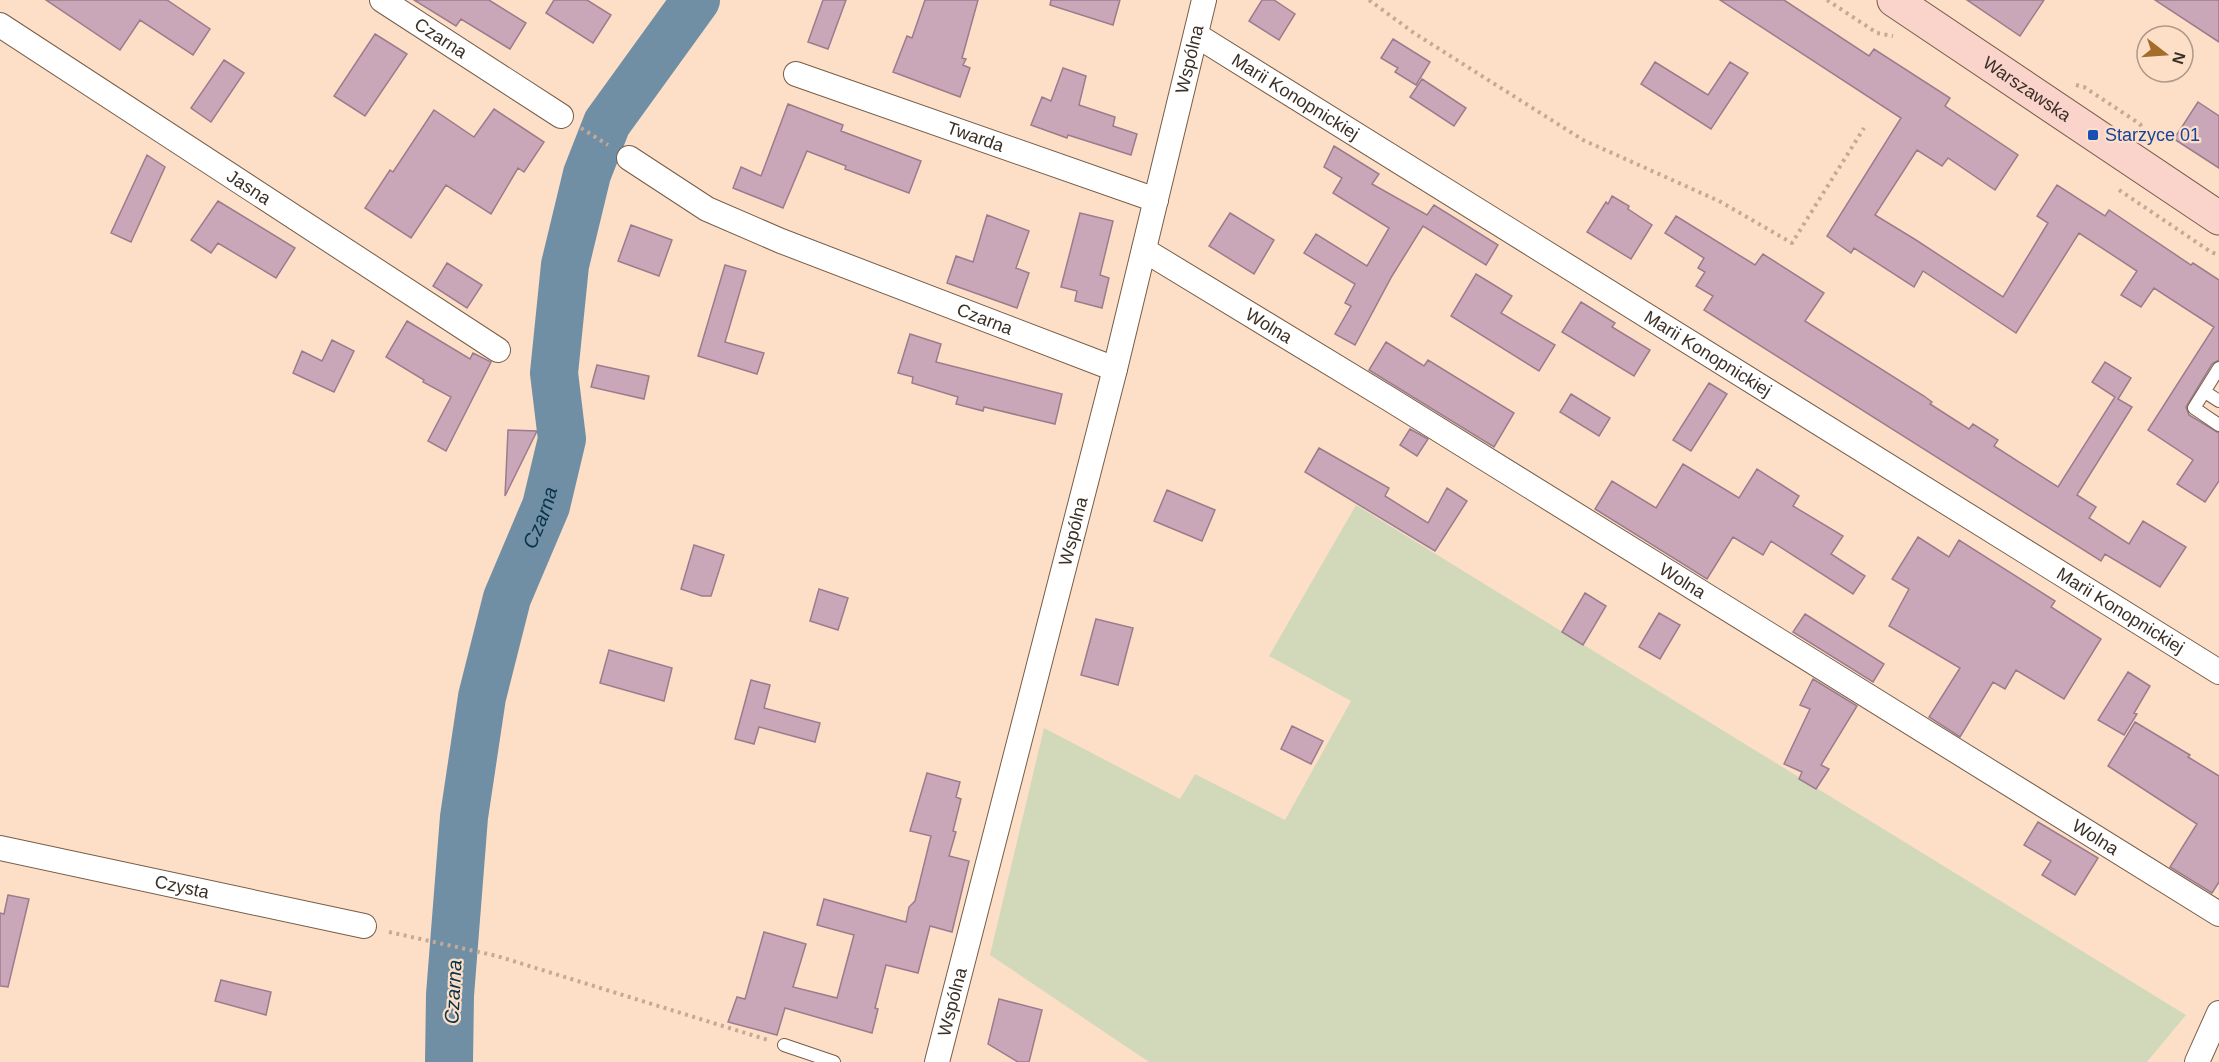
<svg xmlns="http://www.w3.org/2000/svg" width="2219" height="1062" font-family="Arial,sans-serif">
	<rect width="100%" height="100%" fill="#fddfc8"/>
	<path fill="#d2d9bb" d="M1356,505L2186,1015L2147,1062H1149L990,955L1044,728L1180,799L1195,774L1285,820L1351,701L1269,656Z"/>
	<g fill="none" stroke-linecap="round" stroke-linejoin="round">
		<path stroke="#718fa4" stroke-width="48" id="s1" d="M449,1062L450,995L464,817L482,697L507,598L546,506L562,439L554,373L565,265L587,174L607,123L696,0"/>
	</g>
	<path fill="#caa7b8" stroke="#9b7c8c" stroke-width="1.5" d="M46,0H167L210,29L193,55L140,20L120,50Z
		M414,0H489L526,23L510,49L461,19L456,26Z
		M554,0H587L611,15L593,43L546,13Z
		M823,0H846L828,49L808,42Z
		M925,0H978L962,58L966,59L963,65L970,68L960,97L893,72L907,36L912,38Z
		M1051,0H1120L1113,25L1050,5Z
		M1262,0H1274L1295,14L1279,40L1249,21Z
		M1720,0H1784L1869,56L1874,49L1950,98L1945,106L2018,155L1995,190L1948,158L1942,166L1917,150L1875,215L1916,240L2003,297L2048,223L2037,216L2057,185L2105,216L2109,210L2191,265L2193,263L2219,280V360L2212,364L2186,407L2189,415L2219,433V481L2205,502L2177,484L2193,460L2148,430L2214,327L2154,288L2141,307L2121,295L2137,271L2079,233L2016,333L1923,271L1914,287L1854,248L1851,253L1827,236L1901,118Z
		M1967,0H2044L2020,36Z
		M2155,0H2219V42Z
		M375,34L407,54L365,116L334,96Z
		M1393,39L1430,62L1416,85L1395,72L1398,68L1381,58Z
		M224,60L244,73L211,122L191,108Z
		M1655,62L1708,95L1730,62L1748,73L1711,129L1641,84Z
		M1063,68L1086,76L1079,105L1115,117L1113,126L1137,134L1131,155L1068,135L1067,138L1031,125L1042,97L1051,101Z
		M1422,79L1466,108L1454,126L1410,97Z
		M2198,102L2219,116V168L2174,139Z
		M788,104L843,125L841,131L921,161L909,193L845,169L846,166L807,151L783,208L733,188L741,167L761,176Z
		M494,109L544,142L524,172L518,168L491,214L446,185L411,238L365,208L390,170L393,172L434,110L474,137Z
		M1334,146L1379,174L1372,184L1427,215L1434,205L1498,245L1486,265L1423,226L1392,276L1355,345L1335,334L1351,306L1345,303L1355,284L1304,253L1316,234L1367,266L1389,228L1333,193L1342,178L1324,167Z
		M147,155L165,167L131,242L111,233Z
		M1612,196L1629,206L1628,209L1652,225L1631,259L1587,232L1606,202L1608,204Z
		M218,201L295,248L276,278L218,243L211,253L191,240Z
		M1080,213L1113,221L1100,275L1109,278L1102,308L1075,301L1077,291L1061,287Z
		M1230,213L1274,240L1254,274L1209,246Z
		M987,215L1029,231L1016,268L1029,273L1017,308L947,283L956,256L973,262Z
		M1676,216L1755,265L1763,254L1824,293L1805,321L1924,396L1932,402L1930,404L1969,429L1973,424L1998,440L1994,446L2058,487L2115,397L2092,382L2105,362L2131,378L2118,399L2132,407L2077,495L2096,507L2089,518L2129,544L2143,521L2186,547L2160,587L2105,554L2101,561L1704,310L1713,296L1696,286L1705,272L1698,268L1704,258L1665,233Z
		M631,225L672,240L659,276L618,261Z
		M447,263L482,285L467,308L433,286Z
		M725,265L746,271L725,342L764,353L757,374L698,356Z
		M1476,274L1512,296L1501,313L1555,345L1539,371L1451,316Z
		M1581,302L1615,323L1612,327L1650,350L1634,376L1562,332Z
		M407,321L470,359L473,353L491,362L446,451L428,441L451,397L423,382L424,380L386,357Z
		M910,334L941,344L936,362L1062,394L1055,424L984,407L983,411L956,404L958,397L912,383L913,377L898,373Z
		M332,340L354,351L334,392L293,373L302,351L322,361Z
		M1386,342L1424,366L1428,360L1514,413L1494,447L1369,370Z
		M597,365L649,376L644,399L591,387Z
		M1709,383L1727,394L1691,451L1673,440Z
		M1571,394L1610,418L1599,436L1560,412Z
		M1410,429L1428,439L1417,456L1400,445Z
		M508,430L537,431L505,496Z
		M1319,448L1389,488L1385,496L1428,523L1447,488L1467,501L1435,551L1305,472Z
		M1683,464L1739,498L1757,469L1799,496L1793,506L1843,536L1831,554L1865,576L1853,594L1771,541L1763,555L1733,537L1707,579L1595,509L1612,481L1656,508Z
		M1167,490L1215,510L1202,541L1154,521Z
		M1918,537L1949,557L1959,540L2055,601L2051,607L2101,639L2064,699L2016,670L2005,689L1993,682L1960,737L1929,717L1960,668L1889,626L1909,589L1892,579Z
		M694,545L724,555L711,596H702L681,589Z
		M819,589L848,598L838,630L810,621Z
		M1585,593L1606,606L1583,645L1562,632Z
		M1659,613L1680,625L1660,659L1639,647Z
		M1805,614L1884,664L1873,682L1793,632Z
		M1096,619L1133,628L1118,685L1081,675Z
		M609,650L672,668L664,701L600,683Z
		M2128,672L2150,686L2134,713L2137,714L2124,735L2098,720Z
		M1813,679L1857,706L1821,765L1829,769L1816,789L1799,779L1802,772L1784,764L1810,709L1800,705Z
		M751,680L770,685L764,708L820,723L815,742L759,727L754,744L735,739Z
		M2135,722L2190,755L2188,757L2219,776V882L2212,893L2170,867L2197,824L2108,766Z
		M1292,726L1323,741L1311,764L1281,749Z
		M927,773L960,782L956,797L961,799L953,831L956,832L949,856L969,861L952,932L930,926L918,973L886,965L875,1008L878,1009L872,1033L785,1008L777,1035L728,1022L737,997L745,999L764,932L806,944L793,987L837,998L854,935L817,925L824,899L906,922L909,907L915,901L931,836L910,831Z
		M2038,822L2098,858L2075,895L2042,875L2051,861L2024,845Z
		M8,895L29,899L8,987L0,986V913L4,914Z
		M221,980L271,992L266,1015L215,1001Z
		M999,999L1042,1010L1029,1062H1018L988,1044Z"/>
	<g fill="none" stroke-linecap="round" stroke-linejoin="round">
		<g stroke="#765d48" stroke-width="14">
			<path id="lane" d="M2219,368L2194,408L2219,425
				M2205,392L2219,401
				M784,1045L834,1062"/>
		</g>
		<g stroke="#765d48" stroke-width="26">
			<g id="street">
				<path id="s2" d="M382,0L561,116"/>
				<path id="s3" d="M0,25L498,350"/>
				<path id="s4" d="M1196,35L2219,672"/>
				<path id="s5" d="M796,74L1156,200"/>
				<path id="s6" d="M629,158L707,209L781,241L1115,369"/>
				<path id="s7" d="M1144,250L1391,400L2219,914"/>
				<path id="s8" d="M0,848L364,926"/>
				<path id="s9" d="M937,1062L1115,369L1204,0"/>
				<path d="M2197,1062L2219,1013"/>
			</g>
		</g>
		<g stroke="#765d48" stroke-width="35">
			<g id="secondary">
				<path id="s10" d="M1894,0L2219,218"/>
			</g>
		</g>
		<path stroke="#c2aa97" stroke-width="4" stroke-dasharray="3 4.5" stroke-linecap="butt" d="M1369,0L1414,33L1583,140L1719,201L1792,243L1864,128
			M1827,0L1877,33L1893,36
			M2076,85L2084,87L2140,124L2143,130
			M581,128L608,145
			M2119,190L2211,252L2219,255
			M389,932L497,956L768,1040"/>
		<use href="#lane" stroke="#fff" stroke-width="12"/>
		<use href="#street" stroke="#fff" stroke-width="24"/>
		<use href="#secondary" stroke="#fad4cb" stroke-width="33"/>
	</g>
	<rect fill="#1a4fb4" stroke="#fddfc8" stroke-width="2" x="2087" y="129" width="12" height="12" rx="3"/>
	<g text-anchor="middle" stroke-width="4.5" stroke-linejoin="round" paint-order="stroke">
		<g font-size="18" fill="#3b3027" stroke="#fddfc8">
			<text dy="6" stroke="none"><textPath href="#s2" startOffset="70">Czarna</textPath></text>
			<text dy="6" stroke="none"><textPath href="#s9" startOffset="1034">Wspólna</textPath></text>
			<text dy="6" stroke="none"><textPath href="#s10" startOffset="160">Warszawska</textPath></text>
			<text dy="6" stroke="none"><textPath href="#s4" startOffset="117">Marii Konopnickiej</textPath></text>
			<text dy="6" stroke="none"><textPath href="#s5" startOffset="190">Twarda</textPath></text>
			<text dy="6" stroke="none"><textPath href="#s3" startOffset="297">Jasna</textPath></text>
			<text dy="6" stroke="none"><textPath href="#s6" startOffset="392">Czarna</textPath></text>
			<text dy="6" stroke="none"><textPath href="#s7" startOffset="146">Wolna</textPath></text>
			<text dy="6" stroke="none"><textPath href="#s4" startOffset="603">Marii Konopnickiej</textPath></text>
			<text dy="6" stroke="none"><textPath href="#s9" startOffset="548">Wspólna</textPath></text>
			<text dy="6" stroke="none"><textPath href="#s7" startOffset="632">Wolna</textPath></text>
			<text dy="6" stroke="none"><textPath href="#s4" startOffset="1089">Marii Konopnickiej</textPath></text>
			<text dy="6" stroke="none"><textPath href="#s7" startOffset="1118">Wolna</textPath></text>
			<text dy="6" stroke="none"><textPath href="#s8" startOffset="186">Czysta</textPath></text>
			<text dy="6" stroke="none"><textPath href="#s9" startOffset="62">Wspólna</textPath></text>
		</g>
		<g font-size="18" fill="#164399" stroke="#fddfc8" text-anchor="start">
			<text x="2105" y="141">Starzyce 01</text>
		</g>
		<g font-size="20" font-style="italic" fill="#08334a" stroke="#fddfc8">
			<text dy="7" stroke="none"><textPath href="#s1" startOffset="556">Czarna</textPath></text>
			<text transform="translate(453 992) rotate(-87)" y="7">Czarna</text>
		</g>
	</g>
	<g transform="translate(2165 54) rotate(107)"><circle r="28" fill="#fddfc8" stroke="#af9988" stroke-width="1.5"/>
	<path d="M0-4.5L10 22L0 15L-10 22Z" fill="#a46d29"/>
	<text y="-9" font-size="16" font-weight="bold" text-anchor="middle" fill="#3b3027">N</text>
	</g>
</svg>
